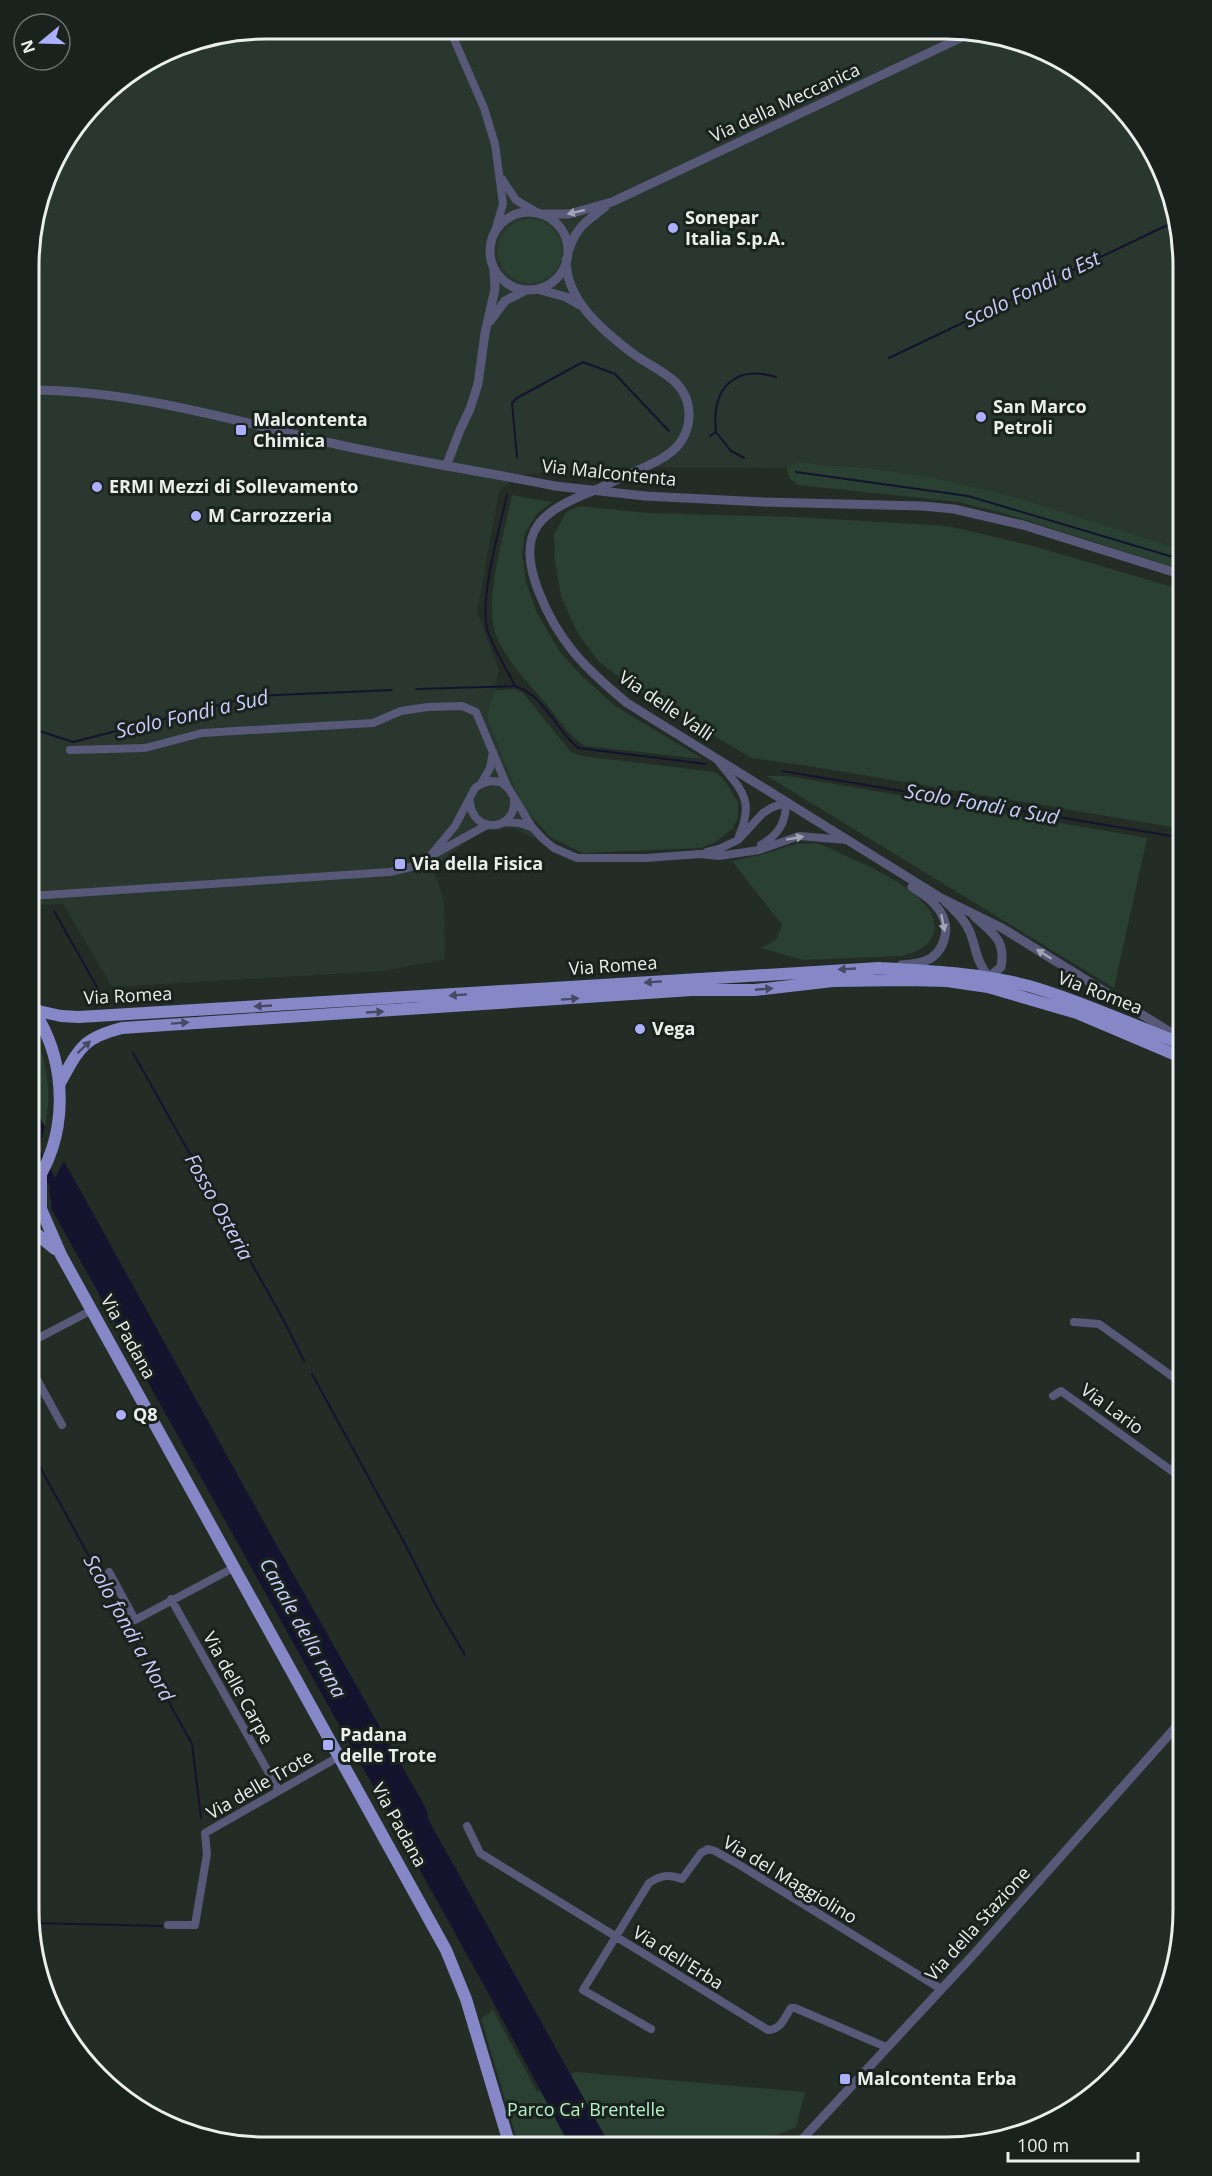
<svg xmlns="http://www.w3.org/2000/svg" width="1212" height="2176" font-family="'Open Sans',sans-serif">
	<rect width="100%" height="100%" fill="#242c26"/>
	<path fill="#29372e" d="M266,29L992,33L1051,53L1102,87L1143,134L1171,189L1183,266V550L1019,498L941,479L871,468L821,465L802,462L787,468L580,467L517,476L499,491L477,612L499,671L487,718L535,839L512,828L479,832L433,868L444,901L445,959L384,971L112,987L63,904L30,905V235L53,161L109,88L175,46Z"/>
	<path fill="#2a4032" d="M498 251a32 32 0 1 1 64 0a32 32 0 1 1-64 0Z
		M802,462L821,465L871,468L941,479L1019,498L1183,550V570L1003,513L958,502L798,485L789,478L787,468L795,463Z
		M512,495L552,502L537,514L525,533L522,554L526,582L537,613L560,652L582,676L615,706L703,759L585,746C567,735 556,715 542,699C524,678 507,661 496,635C483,601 505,531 512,495Z
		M579,506L647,513L796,517L948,526L1033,546L1183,590V829L815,767L752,758L639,692L599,662L577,632L561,596L555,562L554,535L566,512Z
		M515,689L523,693L571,752L582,756L715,772L725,781L738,802V818L732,829L715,842L701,848L583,853L550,837L522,806L487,718L494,690Z
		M767,776H788L1147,838L1114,988Z
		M795,844C803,844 812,843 819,844C827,846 837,852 844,855C869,866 943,898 934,932C930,947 916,952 902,956L803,960L761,948L776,940L782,925L732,861L764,854Z
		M30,1022C46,1057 53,1089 45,1126L29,1099Z
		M493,2010L537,2092L576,2072L805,2092L796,2127L748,2147L519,2146L481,2019Z"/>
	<path fill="#14142f" d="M29,1099L45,1127L38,1151L29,1161Z
		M64,1161L271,1535L423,1803L428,1814V1819L611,2147L570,2146L485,1987L52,1210L49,1190Z"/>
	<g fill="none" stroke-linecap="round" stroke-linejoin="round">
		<path stroke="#14142f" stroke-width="2" d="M889,358L1176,221
			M716,432C711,389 734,364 776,377
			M710,436L716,432L731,451L744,458
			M517,457L512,403L517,398L583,362L615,374L669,431
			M796,472L968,496L1183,560
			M507,495C500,527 478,602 488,632C495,651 506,668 515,686
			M416,689L515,686C544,695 556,730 578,748L706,764
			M30,728L73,742L254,696L392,690
			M782,771L1183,838
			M30,870L33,876
			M54,911L102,996
			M133,1053L283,1319L304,1361
			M312,1374L405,1544L435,1604L465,1655
			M29,1447L192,1744L201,1818
			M31,1923L162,1926"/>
		<path stroke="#14142f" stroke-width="9" d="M31,1143L57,1191"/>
		<path stroke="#585979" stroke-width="8" d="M450,30L484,108L495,144L503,204L495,231
			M502,179L516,200L540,214
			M70,750L145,748L202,733L373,723L401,711L428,707L462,706L476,712L507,786
			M719,762C741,790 755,799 739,836
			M481,784L490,768L493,752
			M470,802C472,834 516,832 514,800
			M504,822L519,823L531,827
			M707,852L719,849L738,840L763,813L771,808L786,802C786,823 779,834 761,845
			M431,855L455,826L475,788L481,784L491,781L501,782L509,789L532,827L543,839L554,848L577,858H646L700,854L719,856L759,850L799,836L847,840
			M30,896L390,872L411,867L487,825
			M1074,1322L1099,1324L1183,1384
			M29,1343L92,1310
			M29,1365L62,1425
			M1053,1396L1061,1391L1183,1479
			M1172,1471L1183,1455
			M109,1572L135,1620L235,1567
			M171,1599L279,1791
			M467,1826L480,1853L768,2030C781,2030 784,2018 791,2008H795L886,2047
			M168,1925H195L207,1854L205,1833L340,1756
			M651,2029L583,1990L649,1883C661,1875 669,1874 682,1879L701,1853L708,1849L715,1851L738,1864L941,1989"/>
		<path stroke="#585979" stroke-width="9" d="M490 251a39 39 0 1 1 78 0a39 39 0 1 1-78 0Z
			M540,214H569L612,202L971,33
			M569,250C576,227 587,221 605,207
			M566,260C566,300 602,330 632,353C656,371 690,379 689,416C688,448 662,460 636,471C622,477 609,484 595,490C542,511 515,529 538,590C558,642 585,668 627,703L941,898L1002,928L1183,1040
			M537,289L566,297L580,305
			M490,321L505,301L526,290
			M30,390C132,390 232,420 331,443C405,460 481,471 555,486
			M447,464L460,430L470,409L478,384L485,333L495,289L494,271
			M645,496L763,502L923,506L954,509L1023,525L1183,575
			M945,901C955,911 965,920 970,932C976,948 977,964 989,977
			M974,916C992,933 1006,939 1001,967L989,977V981
			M901,965C909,964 918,964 925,961C944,954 951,929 941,913C934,901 923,894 912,887
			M795,2147L974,1954L1183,1719"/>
		<path stroke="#8587c7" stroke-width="12" d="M34,1010L61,1016L79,1017L879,968C928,971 980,973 1029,986C1082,1001 1131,1025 1183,1044
			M60,1083C79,1049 82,1038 122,1028L692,990H755L833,981L907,980L947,981L988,987L1077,1013L1183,1058
			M41,1174V1209L61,1255L446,1950L466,1999L510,2146
			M29,1192C70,1139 69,1063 32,1008
			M29,1232L38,1235L55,1249"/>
		<path stroke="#585979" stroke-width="9" d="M555,486L645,496"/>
	</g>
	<defs><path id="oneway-solid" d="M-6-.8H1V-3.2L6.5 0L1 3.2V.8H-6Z" transform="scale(1.5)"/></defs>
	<g fill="#a1a4b2">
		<use href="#oneway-solid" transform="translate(576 212) rotate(167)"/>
		<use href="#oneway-solid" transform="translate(795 838) rotate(-10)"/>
		<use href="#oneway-solid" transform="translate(943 923) rotate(79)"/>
		<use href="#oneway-solid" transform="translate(1044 954) rotate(-148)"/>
	</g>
	<g fill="#454a61">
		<use href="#oneway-solid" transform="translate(847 969) rotate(177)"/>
		<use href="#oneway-solid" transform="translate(653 982) rotate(176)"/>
		<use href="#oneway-solid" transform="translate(764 989) rotate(-5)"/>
		<use href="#oneway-solid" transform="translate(458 995) rotate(176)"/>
		<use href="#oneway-solid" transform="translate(570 999) rotate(-4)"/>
		<use href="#oneway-solid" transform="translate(263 1006) rotate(177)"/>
		<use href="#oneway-solid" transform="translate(375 1012) rotate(-3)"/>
		<use href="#oneway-solid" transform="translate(180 1023) rotate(-4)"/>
		<use href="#oneway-solid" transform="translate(84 1047) rotate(-44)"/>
	</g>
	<g fill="#acaffb" stroke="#1a221d" stroke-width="2">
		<circle cx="673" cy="228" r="6"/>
		<circle cx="981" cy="417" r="6"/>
		<rect x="235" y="424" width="12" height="12" rx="3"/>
		<circle cx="97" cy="487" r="6"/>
		<circle cx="196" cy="516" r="6"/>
		<rect x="394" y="858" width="12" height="12" rx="3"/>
		<circle cx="640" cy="1029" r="6"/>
		<circle cx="121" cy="1415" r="6"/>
		<rect x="322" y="1739" width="12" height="12" rx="3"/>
		<rect x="839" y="2073" width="12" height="12" rx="3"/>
	</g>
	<g text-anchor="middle" stroke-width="6" stroke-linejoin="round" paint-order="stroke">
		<g font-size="18" fill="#eaefeb" stroke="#1a221d">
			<text transform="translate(785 103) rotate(-25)" y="6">Via della Meccanica</text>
			<text transform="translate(609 473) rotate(6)" y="6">Via Malcontenta</text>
			<text transform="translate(666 706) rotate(34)" y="6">Via delle Valli</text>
			<text transform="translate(613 966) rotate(-4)" y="6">Via Romea</text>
			<text transform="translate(1100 993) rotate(21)" y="6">Via Romea</text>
			<text transform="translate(128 996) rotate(-3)" y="6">Via Romea</text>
			<text transform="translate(128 1337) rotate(61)" y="6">Via Padana</text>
			<text transform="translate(1112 1409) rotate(36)" y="6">Via Lario</text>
			<text transform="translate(238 1688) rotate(61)" y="6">Via delle Carpe</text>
			<text transform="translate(260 1785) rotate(-30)" y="6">Via delle Trote</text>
			<text transform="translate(399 1825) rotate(61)" y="6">Via Padana</text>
			<text transform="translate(790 1880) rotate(31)" y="6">Via del Maggiolino</text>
			<text transform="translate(978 1924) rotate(-48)" y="6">Via della Stazione</text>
			<text transform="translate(678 1958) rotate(32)" y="6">Via dell'Erba</text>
		</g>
		<g font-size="18" font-weight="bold" fill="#eaefeb" stroke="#1a221d" text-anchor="start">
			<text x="685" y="224">Sonepar<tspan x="685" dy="21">Italia S.p.A.</tspan></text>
			<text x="993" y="413">San Marco<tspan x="993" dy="21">Petroli</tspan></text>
			<text x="253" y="426">Malcontenta<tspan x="253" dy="21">Chimica</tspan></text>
			<text x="109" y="493">ERMI Mezzi di Sollevamento</text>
			<text x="208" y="522">M Carrozzeria</text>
			<text x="412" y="870">Via della Fisica</text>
			<text x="652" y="1035">Vega</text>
			<text x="133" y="1421">Q8</text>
			<text x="340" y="1741">Padana<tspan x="340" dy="21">delle Trote</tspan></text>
			<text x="857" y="2085">Malcontenta Erba</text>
		</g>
		<g font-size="18" fill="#b5f2c9" stroke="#1a221d">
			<text x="586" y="2116">Parco Ca' Brentelle</text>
		</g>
		<g font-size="20" font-style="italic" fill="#cacdfd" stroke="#1a221d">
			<text transform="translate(1032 289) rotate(-26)" y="7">Scolo Fondi a Est</text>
			<text transform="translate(192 714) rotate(-13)" y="7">Scolo Fondi a Sud</text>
			<text transform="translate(982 804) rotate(10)" y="7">Scolo Fondi a Sud</text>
			<text transform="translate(219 1207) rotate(61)" y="7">Fosso Osteria</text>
			<text transform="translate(129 1628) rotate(61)" y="7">Scolo fondi a Nord</text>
			<text transform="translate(303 1628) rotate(61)" y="7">Canale della rana</text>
		</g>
	</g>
	<path d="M0 0H1212V2176H0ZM266 39H946A227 227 0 0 1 1173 266V1910A227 227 0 0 1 946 2137H266A227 227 0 0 1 39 1910V266A227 227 0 0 1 266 39Z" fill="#1a221d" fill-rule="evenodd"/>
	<path fill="none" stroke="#eaefeb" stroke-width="3" d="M266 39H946A227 227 0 0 1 1173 266V1910A227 227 0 0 1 946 2137H266A227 227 0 0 1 39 1910V266A227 227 0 0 1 266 39Z"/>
	<g transform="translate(42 42) rotate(251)"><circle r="28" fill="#1a221d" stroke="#6d746f" stroke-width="1.5"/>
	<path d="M0-4.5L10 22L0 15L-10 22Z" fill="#acaffb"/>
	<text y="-9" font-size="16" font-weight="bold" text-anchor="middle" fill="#eaefeb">N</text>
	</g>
	<path d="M1008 2152v9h130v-9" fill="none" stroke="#eaefeb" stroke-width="3"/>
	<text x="1017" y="2152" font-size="18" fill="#eaefeb" stroke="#1a221d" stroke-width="4.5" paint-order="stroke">100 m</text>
</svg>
